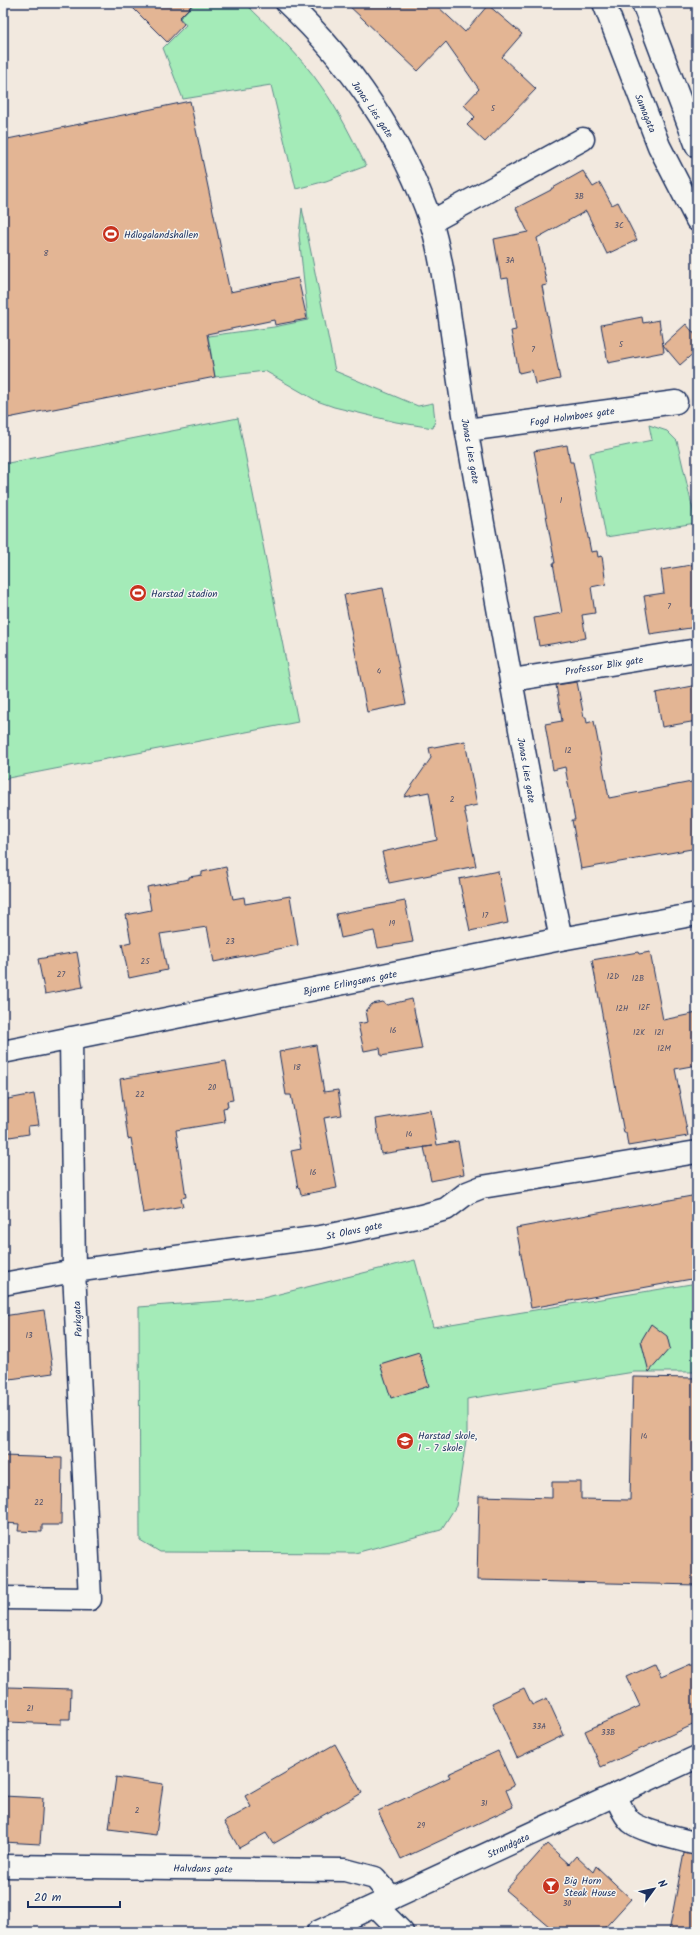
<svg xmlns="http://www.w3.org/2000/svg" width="700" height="1935" font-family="Kalam,sans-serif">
	<rect width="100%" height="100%" fill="#f2e9df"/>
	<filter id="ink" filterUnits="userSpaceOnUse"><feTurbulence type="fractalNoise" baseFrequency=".025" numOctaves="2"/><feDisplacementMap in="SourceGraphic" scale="8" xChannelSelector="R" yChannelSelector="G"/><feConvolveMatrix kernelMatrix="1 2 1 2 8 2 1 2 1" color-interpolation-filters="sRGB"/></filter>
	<g filter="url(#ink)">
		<path fill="#a4ebb8" stroke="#608d8b" d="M195,3H245C271,29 300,55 321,86C339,111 352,138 366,166L326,181L296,189L271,85L183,99L163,48L186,25L180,18Z
			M302,208L335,371L418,406L433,403L435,420L433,428L396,422L334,407L317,401L265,371L215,377L208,336L274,327L308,320L299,235Z
			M238,418L298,722L3,779V464Z
			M649,425L667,431L677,441L696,523L606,537L590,453L652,440Z
			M415,1260L433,1327L697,1283V1372H634L467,1399V1434L456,1506L441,1530L355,1553L160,1552L140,1540L139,1307L263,1298Z"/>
		<path fill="#e3b594" stroke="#1b2f5e" d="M128,3H194L179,18L184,24L167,42Z
			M346,3H434L465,32L488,5L522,34L502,57L536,89L485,142L467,125L475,117L464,105L479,89L446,42L418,71Z
			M190,101L230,292L298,278L307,319L275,325L274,320L207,334L215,377L3,419V140Z
			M583,171L593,187L600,183L612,205L618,202L637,240L607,254L586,211L537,238L547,285L542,286L560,379L535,384L532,370L519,373L511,331L516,330L508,278L501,279L494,239L528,232L516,208L551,190V189Z
			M642,317L643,323L659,320L664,352L608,363L601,325Z
			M686,324L697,337V350L680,365L663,345Z
			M567,445L570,462H573L591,552L597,551L598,557L602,556L606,584L591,587L595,613L582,615L586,638L539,646L534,618L562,613L553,563H555L534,451Z
			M697,564V627L650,634L644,596L664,593L661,570Z
			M383,588L406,704L367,712L344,595Z
			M577,682L584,717H586L587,723L594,721L609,798L697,781V848L581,869L572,820H575L565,767L553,770L545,724L562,721L556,685Z
			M697,685V721L662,727L656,693Z
			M465,741L477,805L464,808L476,866L389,883L382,852L437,840L429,792L404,797L431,758L429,748Z
			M226,867L233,899L244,897L245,904L290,896L298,945L214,962L207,927L160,934L167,970L129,978L122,944L131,942L126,915L151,910L147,887L189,879V877L202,875V872Z
			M498,871L508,923L470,931L459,879Z
			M405,901L413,942L378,948L374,931L341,938L336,914Z
			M77,952L83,987L45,994L38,959Z
			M638,952L639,954L650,952L663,1020L697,1013V1065L675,1069L688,1136L628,1146L626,1133H624L592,960Z
			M412,999L422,1049L381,1056L380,1048L364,1051L358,1024L368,1022L366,1011L372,1004L383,1002L387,1005Z
			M316,1045L324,1092L338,1090L342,1115L324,1118L337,1188L301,1195L299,1187L298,1188L291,1151L301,1149L291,1095H286L279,1052Z
			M226,1061L233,1100L227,1101L228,1107L223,1108L225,1122L176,1130L186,1197L181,1198L183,1206L143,1213L131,1138L128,1139L120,1079Z
			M34,1094L39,1125L28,1126L29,1134L3,1138V1100Z
			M431,1110L437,1145L458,1141L464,1174L431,1181L424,1147L433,1146L381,1154L376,1119Z
			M697,1195V1278L531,1308L516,1228Z
			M44,1310L53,1373L3,1380V1316Z
			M651,1324L667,1336L670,1348L649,1372L641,1341Z
			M419,1352L429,1386L391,1398L380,1364Z
			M633,1377L697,1378V1585L477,1580L479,1496L552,1498V1482H581V1499L630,1500Z
			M3,1456L62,1458L61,1525H42V1532L18,1531L19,1524L5,1523V1507H3Z
			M697,1662V1723L601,1767L585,1731L640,1706L626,1676L654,1663L660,1676L690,1663V1665Z
			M8,1687L71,1689L70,1719H61V1724L7,1722Z
			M524,1688L532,1705L547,1698L564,1735L517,1758L492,1703Z
			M335,1744L362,1793L273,1844L266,1833L239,1848L224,1822L251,1807L245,1796Z
			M498,1751L514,1786L506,1790L513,1807L401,1859L378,1811L450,1777L448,1774Z
			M116,1777L163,1784L156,1835L109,1829Z
			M3,1796L43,1798L40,1844L3,1842Z
			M547,1844L569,1864L576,1856L593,1872L596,1866L631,1899L601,1932H556L506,1890Z
			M684,1853L697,1856V1932H669Z"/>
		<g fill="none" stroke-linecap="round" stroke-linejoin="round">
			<g stroke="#1b2f5e" stroke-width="25">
				<path id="minor" d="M287,3C350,62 403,140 431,222C440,249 443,277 448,305C454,348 460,391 467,433C497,602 526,771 561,939
					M431,222L583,139
					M467,430L676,402
					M512,680L697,650
					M3,1052L561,939L697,914
					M3,1284L74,1271L321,1237L421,1216L446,1209L467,1193L482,1187L697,1152
					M3,1598L90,1599L74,1271L71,1038
					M615,1795C620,1804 623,1815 631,1822C643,1832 681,1839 697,1844
					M3,1866L345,1870L375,1878L392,1898
					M376,1906L402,1932"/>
			</g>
			<g stroke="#1b2f5e" stroke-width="25">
				<path id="highway" d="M604,3L659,146L697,220
					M643,3L697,146
					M318,1932L697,1757"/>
			</g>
			<use href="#minor" stroke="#f6f6f2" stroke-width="22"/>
			<use href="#highway" stroke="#f6f6f2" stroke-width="22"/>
		</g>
	</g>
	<defs>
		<g id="stadium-disc" transform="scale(0.9)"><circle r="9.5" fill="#c8321e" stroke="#f6f6f2"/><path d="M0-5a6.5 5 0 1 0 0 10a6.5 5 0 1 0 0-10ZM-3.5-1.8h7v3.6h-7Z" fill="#fff"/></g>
		<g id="school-disc" transform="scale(0.9)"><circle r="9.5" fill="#c8321e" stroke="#f6f6f2"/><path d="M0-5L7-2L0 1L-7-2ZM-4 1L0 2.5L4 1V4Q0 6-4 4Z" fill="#fff"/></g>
		<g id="bar-disc" transform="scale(0.9)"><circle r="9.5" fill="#c8321e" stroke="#f6f6f2"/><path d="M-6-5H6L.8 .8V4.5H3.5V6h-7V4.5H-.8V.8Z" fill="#fff"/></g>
	</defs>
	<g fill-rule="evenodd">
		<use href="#stadium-disc" x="111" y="234"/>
		<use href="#stadium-disc" x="138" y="593"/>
		<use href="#school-disc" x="405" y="1441"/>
		<use href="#bar-disc" x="551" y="1886"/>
	</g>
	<g text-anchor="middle" stroke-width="3" stroke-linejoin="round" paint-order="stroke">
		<g font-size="8" fill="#4d506c">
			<text x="493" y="111">5</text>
			<text x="579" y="199">3B</text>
			<text x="619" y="228">3C</text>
			<text x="46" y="256">8</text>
			<text x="510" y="263">3A</text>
			<text x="621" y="347">5</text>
			<text x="533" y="352">7</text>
			<text x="561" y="503">1</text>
			<text x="669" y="609">7</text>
			<text x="379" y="674">4</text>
			<text x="568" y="753">12</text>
			<text x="452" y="802">2</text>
			<text x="485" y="918">17</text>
			<text x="392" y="926">19</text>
			<text x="230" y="944">23</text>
			<text x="145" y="964">25</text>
			<text x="61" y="977">27</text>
			<text x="613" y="979">12D</text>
			<text x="638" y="981">12B</text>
			<text x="644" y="1010">12F</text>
			<text x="622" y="1011">12H</text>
			<text x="393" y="1033">16</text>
			<text x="639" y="1035">12K</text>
			<text x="659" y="1035">12I</text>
			<text x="664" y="1051">12M</text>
			<text x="297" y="1070">18</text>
			<text x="212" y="1090">20</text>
			<text x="140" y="1097">22</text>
			<text x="409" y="1137">14</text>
			<text x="313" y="1175">16</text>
			<text x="29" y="1338">13</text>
			<text x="644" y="1439">14</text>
			<text x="39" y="1505">22</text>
			<text x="30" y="1711">21</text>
			<text x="539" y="1729">33A</text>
			<text x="608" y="1735">33B</text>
			<text x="484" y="1806">31</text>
			<text x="137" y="1813">2</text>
			<text x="421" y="1828">29</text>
			<text x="567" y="1906">30</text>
		</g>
		<g font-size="10" fill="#1b2f5e" stroke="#f6f6f2">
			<text transform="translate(373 109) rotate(56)" y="4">Jonas Lies gate</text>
			<text transform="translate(646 113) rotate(68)" y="4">Samagata</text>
			<text transform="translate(572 416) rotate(-8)" y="4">Fogd Holmboes gate</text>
			<text transform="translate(471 451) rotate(80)" y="4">Jonas Lies gate</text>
			<text transform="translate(604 665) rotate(-9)" y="4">Professor Blix gate</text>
			<text transform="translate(527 770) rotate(80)" y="4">Jonas Lies gate</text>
			<text transform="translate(350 982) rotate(-11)" y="4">Bjarne Erlingsøns gate</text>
			<text transform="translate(354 1230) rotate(-12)" y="4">St Olavs gate</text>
			<text transform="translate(77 1319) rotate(-93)" y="4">Parkgata</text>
			<text transform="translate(508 1845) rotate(-25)" y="4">Strandgata</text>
			<text transform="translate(203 1868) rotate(1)" y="4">Halvdans gate</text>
		</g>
		<g font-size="10" fill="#1b2f5e" stroke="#f6f6f2" text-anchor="start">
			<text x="124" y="238">Hålogalandshallen</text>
			<text x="151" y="597">Harstad stadion</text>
			<text x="418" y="1439">Harstad skole,<tspan x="418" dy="12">1 - 7 skole</tspan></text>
			<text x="564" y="1884">Big Horn<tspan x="564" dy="12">Steak House</tspan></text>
		</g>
	</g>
	<rect width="700" height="1935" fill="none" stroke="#f6f6f2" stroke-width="16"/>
	<rect x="8" y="8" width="684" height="1919" fill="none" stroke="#1b2f5e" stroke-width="1.5" filter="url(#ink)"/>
	<g transform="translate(654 1889) rotate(57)" stroke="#f6f6f2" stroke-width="3" paint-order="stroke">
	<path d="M0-3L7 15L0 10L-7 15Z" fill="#1b2f5e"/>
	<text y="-6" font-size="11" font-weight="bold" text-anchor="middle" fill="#1b2f5e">N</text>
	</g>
	<path d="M28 1901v6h92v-6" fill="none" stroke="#1b2f5e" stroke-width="2"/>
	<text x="34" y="1901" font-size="12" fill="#1b2f5e" stroke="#f6f6f2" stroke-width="3" paint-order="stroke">20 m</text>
</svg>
